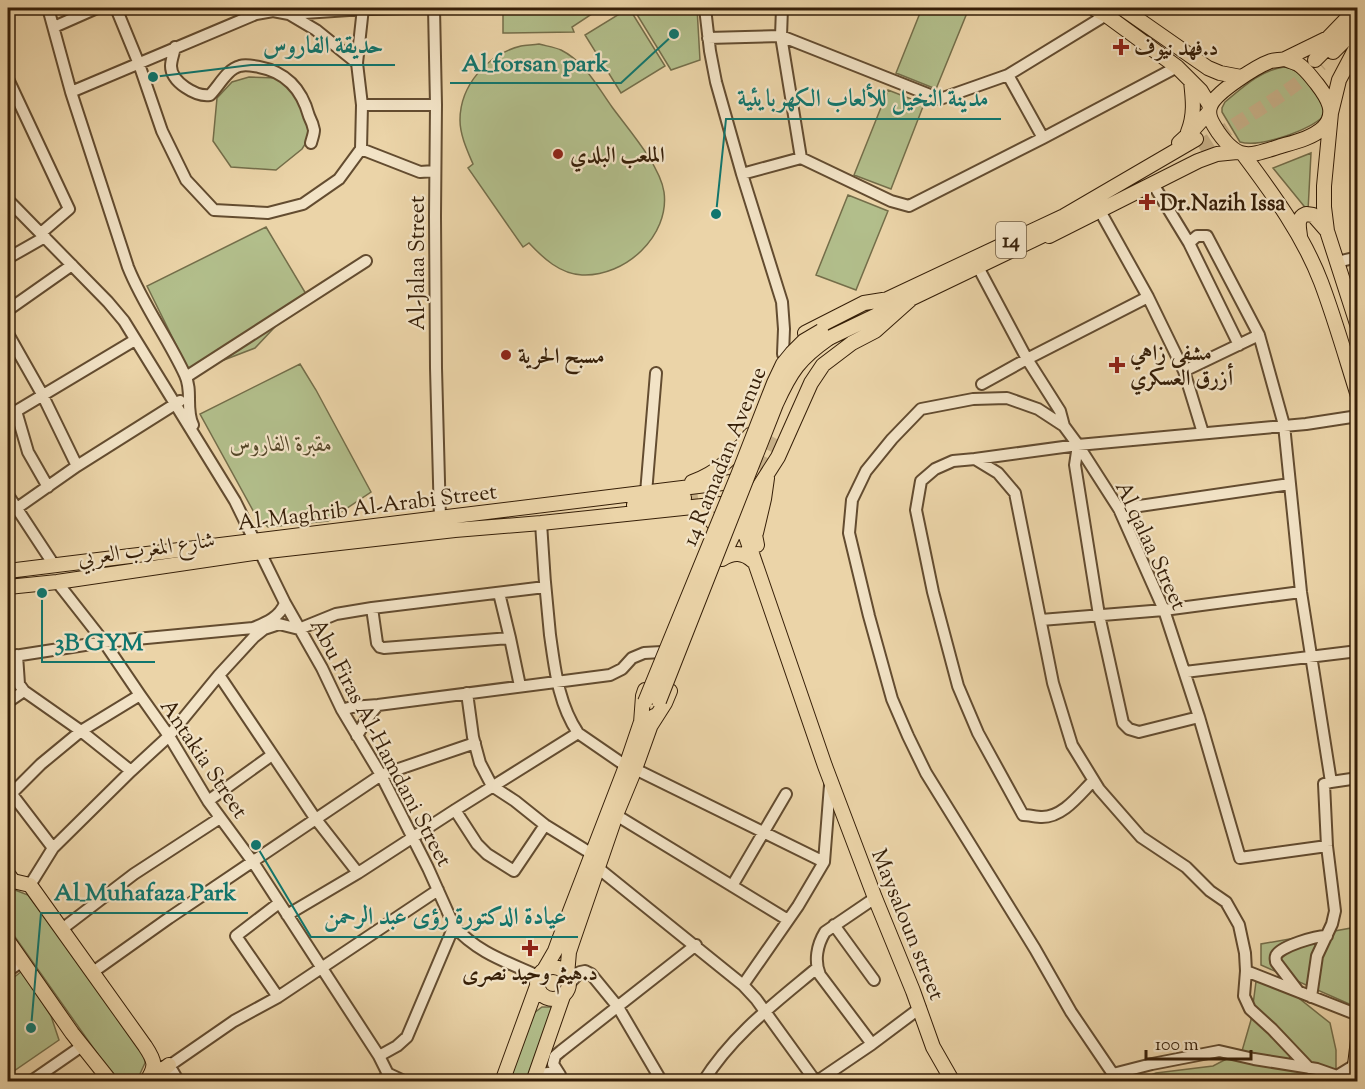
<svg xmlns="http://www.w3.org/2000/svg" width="1365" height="1089" font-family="'Sorts Mill Goudy',Amiri,serif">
	<rect width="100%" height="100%" fill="#ebd4a8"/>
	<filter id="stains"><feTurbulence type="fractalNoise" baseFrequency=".00333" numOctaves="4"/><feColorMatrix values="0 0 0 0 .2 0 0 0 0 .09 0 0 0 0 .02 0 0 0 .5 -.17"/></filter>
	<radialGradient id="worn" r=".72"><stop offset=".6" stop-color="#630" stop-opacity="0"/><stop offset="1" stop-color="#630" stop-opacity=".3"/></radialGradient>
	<path fill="#b2be8b" stroke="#746e4a" stroke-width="1.5" d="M503,8H601L572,27L574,32L503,33Z
		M629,8L665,66L621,93L585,35Z
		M633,8H697L700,60L671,70Z
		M922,8H969L936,89L896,73Z
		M539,44C546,46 554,47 561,50C585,62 597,86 612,107C628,129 660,165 664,192C670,236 625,277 582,275C560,274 543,258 529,243L523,247L468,168L473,164C467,150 460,135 460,120C460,85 488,54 521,46C526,45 533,45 539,44Z
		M1284,67L1290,68L1301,74L1321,100L1325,108L1324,116C1309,130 1261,148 1240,142L1222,112V108L1225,102C1242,88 1261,70 1284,67Z
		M249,77L279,78L305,94L318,124L302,149L276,170L231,167L213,141L217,98L232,82Z
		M888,90L924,104L891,189L854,175Z
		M1311,153L1308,211L1273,168Z
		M848,195L888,211L856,290L816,275Z
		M266,227L306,294L255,348L190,373L147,286Z
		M300,364L316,390L371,492L328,521L268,527L256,516L200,414Z
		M15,890L28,895L143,1050L145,1063L139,1076C126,1080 123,1081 111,1073L8,927V893Z
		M1357,927V1005L1356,1007L1261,965V944Z
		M22,971L51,1016L59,1040L8,1075V982Z
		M1257,974L1291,992L1330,1023L1336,1050V1081L1134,1082L1156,1073L1213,1066L1242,1051L1251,1020Z
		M542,1007H551L556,1017L530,1081L508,1082L534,1013Z"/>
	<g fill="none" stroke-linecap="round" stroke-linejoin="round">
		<path stroke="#c7b088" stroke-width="14" stroke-dasharray="14 7" stroke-linecap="butt" d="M1199,148C1240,120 1284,97 1321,64
			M684,498C709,495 738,495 756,475C765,464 770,449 777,437"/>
		<g stroke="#634c30" stroke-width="14">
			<path id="minor" d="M48,8L71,92L128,267C143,305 168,338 185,375C193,391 185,409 193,425
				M116,8L139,64L162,131L186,180L214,210L268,213L303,204L339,179L361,149L362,105L357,63L316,30L289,14V8
				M434,8L436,105L435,216L436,368L440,519
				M705,8L710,51L716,82L742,174L782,302L784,329L783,354
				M782,8L781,36L801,158
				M54,27L97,8
				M708,38L781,36L940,99L1008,75L1106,15
				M175,47C174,53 171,60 171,66C171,82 196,97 210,95C219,86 227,69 240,66C246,64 253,66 259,67C286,72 302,90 309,116C311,120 313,125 314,130C314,134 312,139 311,143
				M357,63L363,8
				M1008,75L1043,138
				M8,79L69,209L41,233
				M71,92L256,14L273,11L289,14L364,9L411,8
				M362,105H436
				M361,149L420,172L435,171
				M742,174L801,158L891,201L909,206L1043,138L1177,67
				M1153,184L1189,243L1239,345
				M8,200L108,302L124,321L235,501L285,603L322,668L342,710L381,775L428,868L454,926C476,952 507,962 538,976
				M1100,211L1148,297L1184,371L1203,433
				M1189,243L1197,236H1207L1259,335L1284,425L1301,592L1331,782L1358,778
				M8,258L45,237
				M1337,262L1358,257
				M978,267L1027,359L1060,411L1064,426
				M8,310L72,265
				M8,334L42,394L77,466
				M1184,371L1259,335
				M186,377L366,261
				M982,384L1027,359L1148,297
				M16,411L28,452L48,487
				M8,416L135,340
				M1078,445L1075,465L1099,615L1123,723L1129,729L1139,732L1199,717
				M975,459L1078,445L1306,424L1358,416
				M646,493L656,373
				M8,495L54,565
				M8,508H17L77,466L180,401
				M1119,509L1290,484
				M57,582L104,642L140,695L169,736L208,801L253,862L379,1056L392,1082
				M499,593L510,638L520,686
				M372,608L377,643L380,647L384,648L510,638
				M1041,620L1164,610L1301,592
				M17,655L19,684L24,691L81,731L131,771
				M8,657L104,642L253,628C266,623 280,617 285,603
				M1185,672L1358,651
				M219,675L315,818L358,873
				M467,693L473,737L480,763L492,786L515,801L545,825L592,854
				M8,702L24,691
				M342,710L352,707L378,705L610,675L622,669L632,658L644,653L662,652
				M578,733L626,766
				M357,736L366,720L378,705
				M635,769L824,862
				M1093,781C1079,795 1063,817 1042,817C1036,817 1029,815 1023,815L978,733L958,686L933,592L916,510L921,481L935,469L953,461L975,459L998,473L1015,493L1053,683L1072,745L1099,789L1141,837L1186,867L1210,891L1226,902L1239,925L1245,953L1246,971L1358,1015
				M8,789L53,848
				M11,794L41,764L81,731L140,695
				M208,801L272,755
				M455,810L477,844L487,854L514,871L545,825
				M616,815L788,920
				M1327,846L1240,858L1199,717L1164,610L1119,509L1078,445L1064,426L1038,409L1007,398L973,399L921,409L892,439L866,471L852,500L849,533L869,616L892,699L908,736L926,773L1035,949L1071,1012L1113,1074L1152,1064L1219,1051L1254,1059L1317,1069L1337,1076L1355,1065
				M598,868L743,985L756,999L816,1082
				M30,885L53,848L131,771L169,736L219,675L254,637L264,629L279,624L299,629L336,614L372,608L545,587
				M732,886L786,794
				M287,915L358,873L455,810L578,733C558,703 555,669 550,635C546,598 543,561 541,523
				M834,925L874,980
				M62,929L134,874L220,818
				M8,971L21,962
				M1246,971L1244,996L1250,1009L1272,1029L1309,1068
				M93,972L169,918L381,775L475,743
				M569,984L580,972L585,971L591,974L618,1007L662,1082
				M743,985L798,906L824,862L830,785
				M1298,991L1276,962C1276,960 1275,958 1276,956C1278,947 1318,935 1327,936
				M278,997L236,936L279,903
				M1311,997L1317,956L1332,924L1335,911L1327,846L1324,784L1331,782
				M872,1044L820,975C814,961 817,945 825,932L875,898
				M379,1056L397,1046L407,1037L454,926
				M169,1065L179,1082
				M162,1067L166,1068L234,1021L278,997L438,890
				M536,1075C547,1072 557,1071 564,1082
				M560,1075L553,1064L555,1056L561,1051L696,945
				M30,1082L82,1046
				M380,1082L389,1074L406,1082
				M703,1082C732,1035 775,1003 817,968
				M816,1082L872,1044L920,1008"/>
		</g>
		<g stroke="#361f08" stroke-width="16">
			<path id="major" d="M1093,8L1106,15L1177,67L1201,91L1210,106
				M1122,8L1208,68L1220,73L1241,77
				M1358,44L1339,80L1331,113L1324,186V207L1327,231L1358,327
				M1333,52L1358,27
				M1285,59C1289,61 1294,62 1298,64C1306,69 1311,77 1317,84C1327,97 1338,113 1323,128C1312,138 1295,142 1281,146C1249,156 1239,162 1218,132C1213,124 1207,116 1210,107C1214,93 1257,66 1271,61C1276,60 1280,60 1285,59Z
				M1285,59L1328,38L1357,8
				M1315,60L1335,40
				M1188,132C1195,115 1193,99 1191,81
				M1179,143L1192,131L1209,112
				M1243,154C1273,194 1303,235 1321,282C1335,319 1346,358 1358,396
				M1049,236L1198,161L1217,154L1237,152
				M1300,236C1299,227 1296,218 1306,214L1313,215L1327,231
				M881,302L1064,216L1196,139
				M805,333L864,303L889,299
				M829,338L1054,230
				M692,482C718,473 734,456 750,435
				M634,505L684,498
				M700,507L715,525
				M756,533L764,499L767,478
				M722,558L748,504L778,457L811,383L823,365L852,343L875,331L912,298
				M722,559C733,552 743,552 753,561
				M8,571L731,482C739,484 742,487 747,494L757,545
				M8,587L57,582L268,551L455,530L541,523L721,504C730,505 735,508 739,516L825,766L875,898L913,991L933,1047L953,1082
				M641,723L643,696L645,690
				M651,725L665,703L670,691
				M8,874L13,881L30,885L145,1046C155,1061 157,1066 146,1082
				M8,941L72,1033L111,1082
				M537 983a16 16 0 1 1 32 0a16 16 0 1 1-32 0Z
				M544,970L555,951L559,940L626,766L643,716
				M567,975L569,952L572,943L616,815L635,769L654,716
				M149,1080L169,1065
				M502,1082L537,986
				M533,1082L563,996
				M1357,1082L1355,1065L1358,1040"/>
		</g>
		<use href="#minor" stroke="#f2e3c6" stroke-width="10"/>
		<use href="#major" stroke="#ebd4a8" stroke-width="14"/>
		<g stroke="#361f08" stroke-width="16" stroke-linecap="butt">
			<path id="major-bridge" d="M659,701L776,404C791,371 799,359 829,338
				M645,702L738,475L774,383L783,364L792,353L804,341L821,331"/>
		</g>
		<use href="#major-bridge" stroke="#ebd4a8" stroke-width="14"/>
	</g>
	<g fill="#8f2418" stroke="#f2e3c6" stroke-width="2">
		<path d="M1118 38h6v6h6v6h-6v6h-6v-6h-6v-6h6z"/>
		<circle cx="558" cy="154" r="6"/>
		<path d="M1144 193h6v6h6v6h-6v6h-6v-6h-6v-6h6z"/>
		<circle cx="506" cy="355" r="6"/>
		<path d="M1114 356h6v6h6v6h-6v6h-6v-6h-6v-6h6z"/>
		<path d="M527 939h6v6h6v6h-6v6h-6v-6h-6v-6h6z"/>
	</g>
	<g text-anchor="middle" stroke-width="4.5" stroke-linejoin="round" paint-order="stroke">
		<rect fill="#f2e3c6" stroke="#6e5a41" stroke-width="1.5" x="996" y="222" width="30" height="36" rx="4.5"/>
		<g font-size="21" font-weight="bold" fill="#361f08">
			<text x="1011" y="247">14</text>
		</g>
		<g font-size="22" font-weight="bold" fill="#361f08" stroke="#f2e3c6" text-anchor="start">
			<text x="1134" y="55">د.فهد نيوف</text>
			<text x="570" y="162">الملعب البلدي</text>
			<text x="1160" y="210">Dr.Nazih Issa</text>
			<text x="1130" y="360">مشفى زاهي<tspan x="1130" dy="25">أزرق العسكري</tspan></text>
			<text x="518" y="363">مسبح الحرية</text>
			<text x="530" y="980" text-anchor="middle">د.هيثم وحيد نصرى</text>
		</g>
		<g font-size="22" fill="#361f08" stroke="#f2e3c6">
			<text transform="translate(416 263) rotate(-90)" y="8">Al-Jalaa Street</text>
			<text transform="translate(723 456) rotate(-68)" y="8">14 Ramadan Avenue</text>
			<text transform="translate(367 506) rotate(-7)" y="8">Al-Maghrib Al-Arabi Street</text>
			<text transform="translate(1152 545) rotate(65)" y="8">Al_qalaa Street</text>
			<text transform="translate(146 548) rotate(-8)" y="8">شارع المغرب العربي</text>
			<text transform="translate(382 742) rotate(62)" y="8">Abu Firas Al-Hamdani Street</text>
			<text transform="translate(205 758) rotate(56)" y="8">Antakia Street</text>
			<text transform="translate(909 924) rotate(68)" y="8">Maysaloun street</text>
		</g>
		<g font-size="22" font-style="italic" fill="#554729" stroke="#f2e3c6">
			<text x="281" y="451">مقبرة الفاروس</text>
		</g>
	</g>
	<path fill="none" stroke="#0f766e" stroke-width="2" d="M153 77L251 65H395M674 34L621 83H450M716 214L726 119H1001M42 593L42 662H155M31 1028L41 913H248M256 845L311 937H578"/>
	<g fill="#0f766e" stroke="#f2e3c6" stroke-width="2">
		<circle cx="153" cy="77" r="6"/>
		<circle cx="674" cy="34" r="6"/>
		<circle cx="716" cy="214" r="6"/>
		<circle cx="42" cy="593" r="6"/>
		<circle cx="31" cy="1028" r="6"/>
		<circle cx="256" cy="845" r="6"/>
	</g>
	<g font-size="24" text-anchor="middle" font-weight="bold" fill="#0f766e" stroke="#f2e3c6" stroke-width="4.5" stroke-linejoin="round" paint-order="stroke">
		<text x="323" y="53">حديقة الفاروس</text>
		<text x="535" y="71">Al_forsan park</text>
		<text x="863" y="106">مدينة النخيل للألعاب الكهربايئية</text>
		<text x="99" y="650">3B GYM</text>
		<text x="145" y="900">Al_Muhafaza Park</text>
		<text x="445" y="924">عيادة الدكتورة رؤى عبد الرحمن</text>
	</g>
	<rect width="1365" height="1089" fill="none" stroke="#ebd4a8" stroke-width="30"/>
	<rect x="9" y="9" width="1347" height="1071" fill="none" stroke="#361f08" stroke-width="3"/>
	<rect x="15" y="15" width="1335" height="1059" fill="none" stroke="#361f08" stroke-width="1.5"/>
	<path d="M1146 1050v9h105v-9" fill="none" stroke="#361f08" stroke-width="3"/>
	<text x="1155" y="1050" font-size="18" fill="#361f08" stroke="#f2e3c6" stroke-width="4.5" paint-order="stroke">100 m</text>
	<rect width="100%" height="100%" filter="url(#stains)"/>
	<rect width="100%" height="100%" fill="url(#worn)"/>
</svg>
